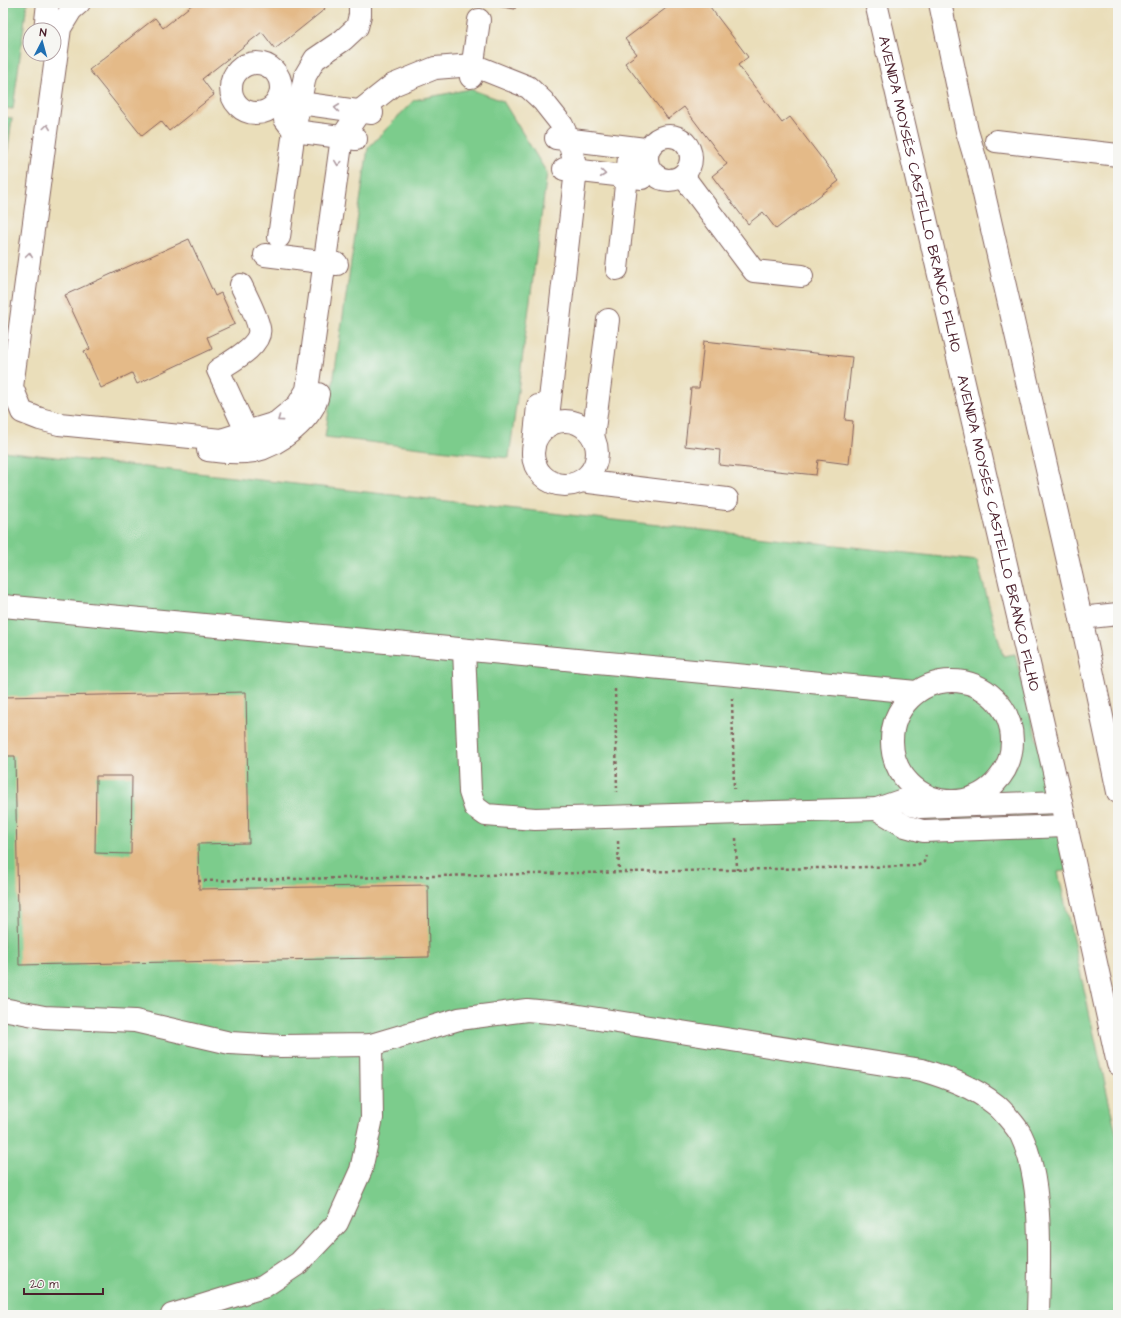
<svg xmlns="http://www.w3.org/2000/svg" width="1121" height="1318" font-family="'Architects Daughter',sans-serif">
	<rect width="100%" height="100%" fill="#f6f6f2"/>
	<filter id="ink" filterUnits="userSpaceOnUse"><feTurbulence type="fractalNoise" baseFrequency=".025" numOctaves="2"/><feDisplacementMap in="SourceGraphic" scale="8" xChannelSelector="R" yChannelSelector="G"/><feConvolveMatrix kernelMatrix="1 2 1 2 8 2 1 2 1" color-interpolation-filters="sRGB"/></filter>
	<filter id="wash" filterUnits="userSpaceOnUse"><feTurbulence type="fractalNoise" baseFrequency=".012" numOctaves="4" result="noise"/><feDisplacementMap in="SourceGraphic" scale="16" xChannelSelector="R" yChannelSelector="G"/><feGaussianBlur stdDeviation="0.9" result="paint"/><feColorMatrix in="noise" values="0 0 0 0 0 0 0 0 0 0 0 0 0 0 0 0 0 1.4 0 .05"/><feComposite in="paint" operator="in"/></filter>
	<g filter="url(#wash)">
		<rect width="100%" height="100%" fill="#eadeba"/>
		<path fill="#7ccc8c" stroke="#63765c" d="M3,3H27L13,109L3,108Z
			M470,89L503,101L547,173L509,458L325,437L368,148L414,100Z
			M3,117L12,118L3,185Z
			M3,451L977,561L1003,656L1015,654L1070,870L1058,872L1118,1142V1315H3Z"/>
		<g id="blocks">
			<path fill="#e4ba88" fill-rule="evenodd" d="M194,3H321L325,9L275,49L262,32L202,79L214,95L169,131L161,121L142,136L89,70L155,18L163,28Z
				M478,3H516L515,9Z
				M673,3H707L748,57L738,65L782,123L790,117L839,181L776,229L763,212L748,224L712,176L727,164L684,107L668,119L625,63L637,54L625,39Z
				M189,239L215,296L221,293L235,324L207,337L212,349L137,384L132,373L101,388L84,351L90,349L65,295Z
				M704,341L852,357L845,420L853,421L849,464L818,460L816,475L719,465L720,450L685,446L691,388H699Z
				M246,692L249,843L198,844L199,889L428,885L429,957L19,965L15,756H3V697ZM96,776H132L131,854L95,853Z"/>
		</g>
	</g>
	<g filter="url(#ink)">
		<use href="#blocks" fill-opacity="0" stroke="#82625d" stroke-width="1"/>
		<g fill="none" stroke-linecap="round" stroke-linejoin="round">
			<g stroke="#82625d" stroke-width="24">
				<g id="minor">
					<path d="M79,3L71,10L60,28L12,387L22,412L40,419L59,424L221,440L276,423L298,405L307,390L342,137L360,111L393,85L435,68L473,65L528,87L543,101L562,125L569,140L576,170L547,426"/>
					<path id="s1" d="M876,3L1061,802L1118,1064"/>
					<path d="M940,3L967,131L978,168L1081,618L1118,792"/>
					<path d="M45,30L48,3"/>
					<circle cx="256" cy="88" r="25"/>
					<path d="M471,77L479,20"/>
					<path d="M286,98L300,103L372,113"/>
					<path d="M285,119L294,131L356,139"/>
					<circle cx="669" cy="158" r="22"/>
					<path d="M556,138L645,149"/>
					<path d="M996,141L1118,155"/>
					<path d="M564,169L642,178"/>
					<path d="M683,176L754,271L802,276"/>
					<path d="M279,237L294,131L305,76L315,59L343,40L357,27L360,15V3"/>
					<path d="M265,255L337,264"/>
					<path d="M617,269L630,148"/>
					<path d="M241,285C247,298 256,314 259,328C263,345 230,362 218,370L253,446"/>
					<circle cx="565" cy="453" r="32"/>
					<path d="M593,437L608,320"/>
					<path d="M208,450C222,452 240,453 254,451C278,446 314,418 318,394"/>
					<path d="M533,453L538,406"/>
					<path d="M581,481L727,499"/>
					<path d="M3,606L916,692"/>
					<path d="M1081,618L1118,614"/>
					<path d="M464,650L470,792L475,807L486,815L535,819L877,809L906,799L912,805L920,807L1061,802"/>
					<circle cx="952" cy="741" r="60"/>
					<path d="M877,809L905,826L923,831L1066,826"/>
					<path d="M3,1009L44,1017L135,1021L230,1043L281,1046L371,1045L459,1019L527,1010L560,1013L922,1070C948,1078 974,1087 996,1105C1002,1110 1017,1127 1021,1135C1044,1183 1039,1262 1038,1315"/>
					<path d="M172,1315L263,1287L299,1263L337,1223L361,1170L372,1118L371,1045"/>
				</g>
			</g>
			<path stroke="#82625d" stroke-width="2.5" stroke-dasharray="3 3" stroke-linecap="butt" d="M615,689L617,792
				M732,698L734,789
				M736,838L737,870
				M618,841L619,872
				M198,881L917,866L924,862L926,855"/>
			<use href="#minor" stroke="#fff" stroke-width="22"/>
		</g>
		<defs><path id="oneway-chevron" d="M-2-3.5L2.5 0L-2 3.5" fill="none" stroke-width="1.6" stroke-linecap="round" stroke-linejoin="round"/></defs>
		<g stroke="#ae9aa0">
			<use href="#oneway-chevron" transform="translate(337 108) rotate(-173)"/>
			<use href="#oneway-chevron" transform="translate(47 127) rotate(-82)"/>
			<use href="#oneway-chevron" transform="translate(338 163) rotate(98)"/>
			<use href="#oneway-chevron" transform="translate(603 174) rotate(7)"/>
			<use href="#oneway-chevron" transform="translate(29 255) rotate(-82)"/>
			<use href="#oneway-chevron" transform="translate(280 419) rotate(144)"/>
		</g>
	</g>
	<g text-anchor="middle" stroke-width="4" stroke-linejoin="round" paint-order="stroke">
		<g font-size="15" fill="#4a1f2b" stroke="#f6f6f2">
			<text dy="5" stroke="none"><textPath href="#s1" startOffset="196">AVENIDA MOYSÉS CASTELLO BRANCO FILHO</textPath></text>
			<text dy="5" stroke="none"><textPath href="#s1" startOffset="544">AVENIDA MOYSÉS CASTELLO BRANCO FILHO</textPath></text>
		</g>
	</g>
	<rect width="1121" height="1318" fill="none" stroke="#f6f6f2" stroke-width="16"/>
	<g transform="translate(42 42) rotate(6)"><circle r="19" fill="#f6f6f2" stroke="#b1a0a2"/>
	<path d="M0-3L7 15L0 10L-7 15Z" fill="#1f6fb2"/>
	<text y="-6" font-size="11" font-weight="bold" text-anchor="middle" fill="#4a1f2b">N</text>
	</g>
	<path d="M24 1288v6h79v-6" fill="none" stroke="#4a1f2b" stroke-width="2"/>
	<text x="30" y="1288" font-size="12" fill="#4a1f2b" stroke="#f6f6f2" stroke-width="3" paint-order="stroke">20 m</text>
</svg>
